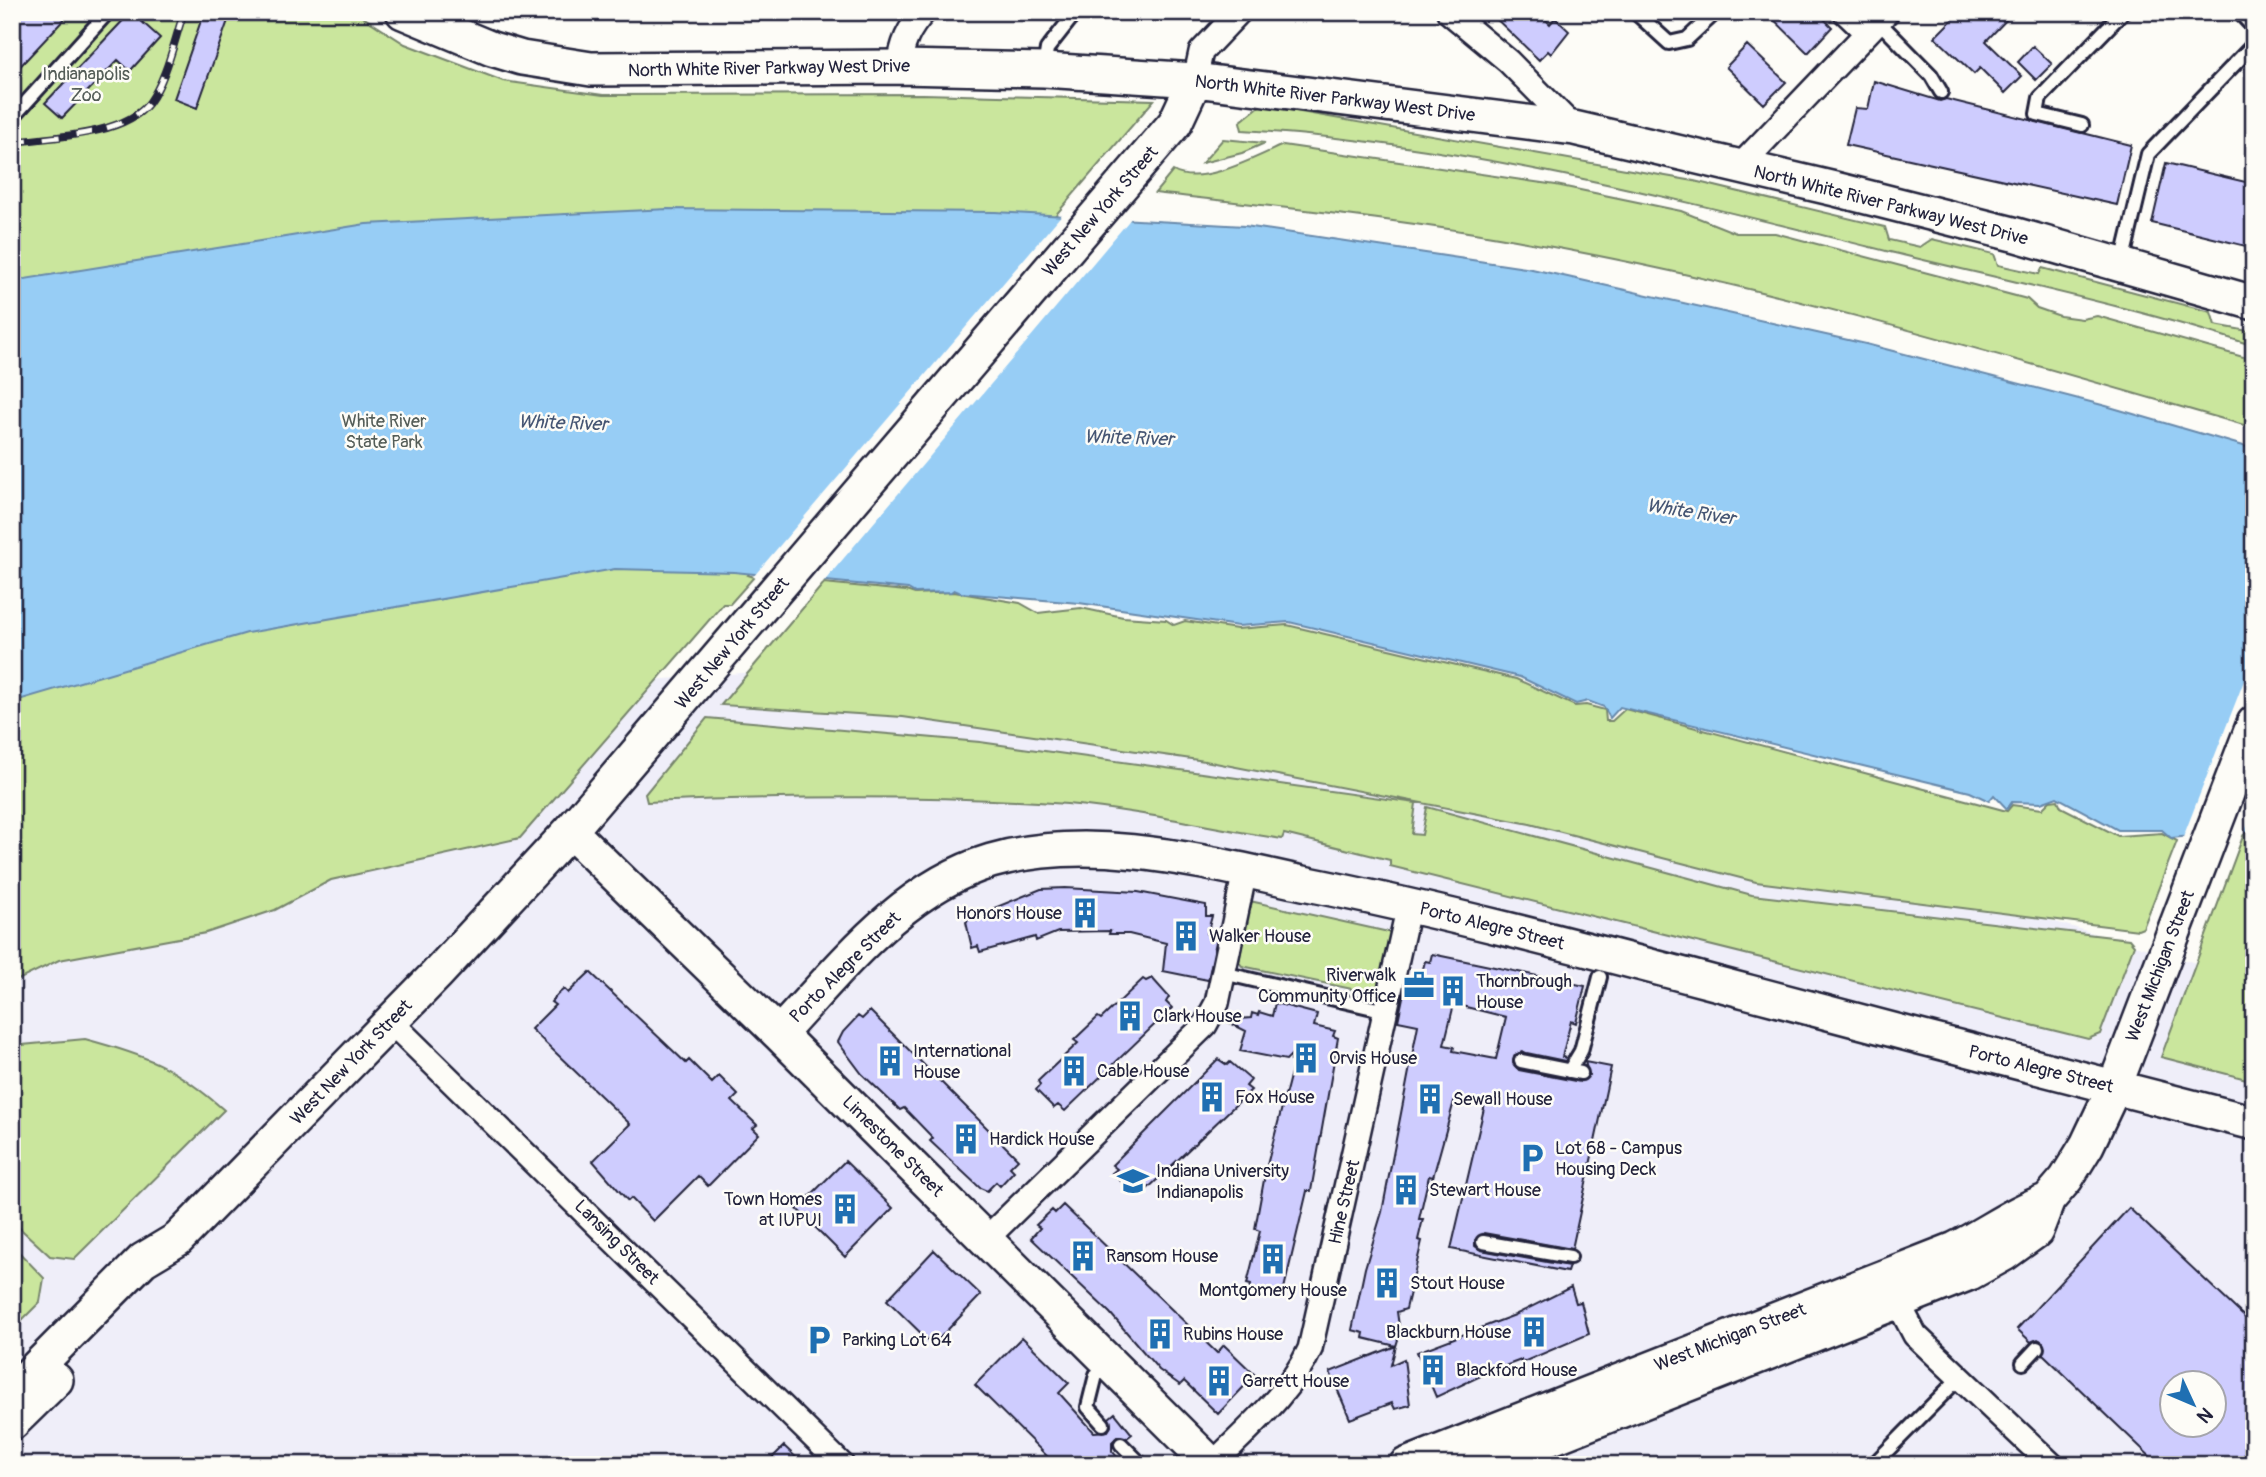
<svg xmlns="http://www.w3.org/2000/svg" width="2266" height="1477" font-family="Pangolin,sans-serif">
	<rect width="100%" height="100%" fill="#fdfcf7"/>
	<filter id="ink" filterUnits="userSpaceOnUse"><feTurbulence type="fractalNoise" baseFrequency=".0143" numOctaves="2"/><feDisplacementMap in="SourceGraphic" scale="14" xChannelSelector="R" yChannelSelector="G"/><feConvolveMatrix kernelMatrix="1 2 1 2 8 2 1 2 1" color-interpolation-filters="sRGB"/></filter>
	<g filter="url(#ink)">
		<path fill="#efeef9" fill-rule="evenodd" d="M915,660L1588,785L2254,980V1465H12V836L294,707ZM2172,1382H2214V1424H2172Z"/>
		<path fill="#cae69d" stroke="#76846c" stroke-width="2" d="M12,12H355L405,44L503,81L603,95L923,94L1154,100L748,575L754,577L730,604H723L520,838L331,880L275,910L206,933L59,960L12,983Z
			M1261,105L1694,181L1885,227L1889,240L1920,247L1932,239L1994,254L1998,265L2039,274L2042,268L2211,312L2215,325L2248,331L2254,327V346C2129,305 1998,279 1870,247C1664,196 1455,142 1242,130L1240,122Z
			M1223,139L1265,143L1242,153L1202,163Z
			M1283,145L1556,185L1681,211L1736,233H1775L2027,299L2037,308L2060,316L2082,319L2097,316L2254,360V428C2024,362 1793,292 1558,248C1425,222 1290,208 1155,193L1173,171C1201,187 1256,157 1283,145Z
			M824,583L906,591L915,594L954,592L1020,603L1038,613L1081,608L1123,617L1166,620L1174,625L1185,621L1237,629L1287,625L1516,679L1575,706L1586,705L1605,710L1606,721H1612L1625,709L2007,811L2012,805L2042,809L2050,801L2058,800L2061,807L2118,836L2162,833L2177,841L2143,928L2138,930L1756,882L1530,824L1205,761L903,717L721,705Z
			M707,718L980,742L1416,803L1412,834L1422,835L1427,807L1752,895L2129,939L2134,945L2100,1034L2088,1039L1390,866V860L1284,834L1282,839C1213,828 1135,810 1067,804C927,794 786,796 647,802L645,794Z
			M2245,831L2254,838V1081L2161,1057Z
			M1250,901L1393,933L1378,990L1371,993L1242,966L1239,962Z
			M85,1039C148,1056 174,1066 224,1110L74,1259L50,1256L12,1221V1046Z
			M12,1245L44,1278L40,1302L12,1330Z"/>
		<path fill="#97cdf5" stroke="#6889ab" stroke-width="2" d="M668,209L995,212L1245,226L1532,269L1866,344L2106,406L2254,449V838L2245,831L2171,838L2162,830H2118L2057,797L2041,803L2012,802L2007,809L1994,795L1989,801L1970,792L1620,707L1610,718L1604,707L1588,701L1576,704L1520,677L1289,622L1238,626L1079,603L961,593L954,590L951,592L915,593L908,589L734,572L615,569L247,633L12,702V281L366,224Z"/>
		<path fill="#fdfcf7" d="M1064,212L1133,216L822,584L753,577Z
			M2254,655V808L2244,834L2182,840Z"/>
		<path fill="#ceccfe" stroke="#22223b" stroke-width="2" fill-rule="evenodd" d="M12,12H71L12,75Z
			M131,12L160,38L130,71L118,60L62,118L45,103Z
			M204,12H231L197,108L174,99Z
			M1489,12H1538L1550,24L1555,18L1569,31L1551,54L1548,51L1539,60Z
			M1766,12H1817L1832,27L1808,53Z
			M1960,12H2014L1986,41L2022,76L2005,93L1980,68L1974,74L1935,37Z
			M1747,45L1786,82L1764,104L1726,67Z
			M2033,46L2052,64L2036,80L2018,62Z
			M1874,81L1940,101L1946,99L2131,145L2117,205L1846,145L1855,108L1868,109Z
			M2166,163L2254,184V248L2152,223Z
			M1065,888L1138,892L1206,905V916H1212L1207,934L1217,937L1208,980L1163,971L1166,943L1129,934H1109L1110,931L1058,932L1036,941L1035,937L980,952L978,946L972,948L966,922L972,917L1041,889Z
			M1432,954L1585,986L1576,1023L1571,1021L1562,1057L1567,1058L1565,1061L1522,1052L1515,1055L1513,1063L1519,1070L1580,1082L1589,1075L1585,1062L1611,1067L1572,1249L1484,1233L1475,1240V1246L1481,1250L1569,1266L1567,1272L1451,1249L1485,1104L1455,1098L1433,1177L1429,1176L1419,1219H1423L1418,1240L1422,1241L1406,1309L1397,1312L1400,1333L1396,1346L1363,1338L1364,1333L1352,1330L1365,1268L1382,1212L1418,1025L1398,1021L1407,978L1420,981L1425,961L1430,962ZM1454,1004L1506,1017L1496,1059L1453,1051L1454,1047L1444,1045Z
			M590,972L686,1063L689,1060L712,1083L719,1076L738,1095L732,1101L757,1125L753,1128L759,1134L708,1186L698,1176L653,1221L631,1198L628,1201L593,1161L630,1124L531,1029L555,1005L551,1002L557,995L564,989L568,993Z
			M1152,978L1169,997L1166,1002L1172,1008L1065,1111L1058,1105L1054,1108L1036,1090L1040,1085L1038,1081L1078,1043L1074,1040L1098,1017L1101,1019L1143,979L1146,981Z
			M1275,1003L1317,1014L1314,1026L1335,1031L1333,1036L1338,1038L1311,1191H1307L1283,1293L1277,1291L1276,1297L1249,1292L1251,1285L1247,1284L1260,1231L1255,1229L1266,1169L1294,1061H1291L1292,1054L1286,1060L1240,1051L1246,1031L1224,1020L1251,1018L1252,1013L1258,1015L1259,1012L1272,1016Z
			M870,1011L1018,1159L1010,1167L1014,1171L1000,1186L996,1182L987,1191L980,1188L930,1141L933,1138L904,1108L900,1110L862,1074L838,1042L843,1032L858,1016L862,1019Z
			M1218,1059L1227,1065L1230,1062L1251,1080L1246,1086L1251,1090L1142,1194L1138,1190L1134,1193L1112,1173L1117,1169L1112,1165Z
			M845,1161L893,1208L845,1257L797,1209Z
			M1063,1205L1217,1353L1224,1345L1255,1375L1218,1414L1184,1381L1180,1385L1159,1370L1110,1313L1031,1238L1040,1228L1036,1225L1052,1210L1055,1213Z
			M2129,1208L2254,1326V1465H2159L2043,1354V1342L2038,1339L2031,1342L2017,1329ZM2172,1382H2214V1424H2172Z
			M934,1250L981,1295L933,1345L887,1300Z
			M1571,1287L1576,1303L1581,1302L1589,1334L1521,1363V1360L1489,1372L1436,1397L1417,1352L1515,1315Z
			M1022,1337L1069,1383L1059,1393L1094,1432L1108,1431L1111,1426L1109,1418L1115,1413L1132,1434L1127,1438L1118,1436L1112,1442V1451L1124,1465H1056L975,1385Z
			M1396,1346L1391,1365L1404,1359L1410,1405L1395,1409L1392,1403L1350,1419L1330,1372Z
			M784,1446L804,1465H765Z"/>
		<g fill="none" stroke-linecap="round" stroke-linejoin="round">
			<g stroke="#22223b" stroke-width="18">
				<path id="lane" d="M1635,12L1669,43L1687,39L1716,12
					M2239,12L2254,28
					M1878,21L1931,75L1941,92
					M1044,68L1047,49L1076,12
					M12,118L108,12
					M2082,125L2037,114L2040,98L2123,12
					M2122,263L2148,154L2254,44
					M1223,973L1386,1011
					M1521,1061L1581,1073
					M1569,1071L1581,1051L1600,977
					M1483,1242L1570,1257
					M2023,1363L2037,1348
					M1096,1375L1088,1407L1103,1424
					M1121,1444L1142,1465
					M1873,1465L1960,1377"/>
			</g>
			<g stroke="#22223b" stroke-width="28">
				<path id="street" d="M1449,12L1508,61L1574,128
					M1845,12L1867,33
					M899,67C902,44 908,29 924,12
					M1195,80L1201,52L1239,12
					M1739,167L1887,12
					M390,1021L842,1465
					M986,1239L1205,1025L1217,1003L1245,871
					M1891,1289L1915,1335L2052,1465
					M1212,1465C1247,1429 1289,1395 1310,1349L1409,905"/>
			</g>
			<g stroke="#22223b" stroke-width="38">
				<path id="secondary" d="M403,12L492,49L522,58L591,69L899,67L1044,70L1195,80L1574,128L1835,189L2013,234L2254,303
					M570,831L779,1034L1212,1465
					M779,1034C841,968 901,888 991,861C1091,832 1204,862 1303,883C1453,913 1601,953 1749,992C1917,1037 2085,1080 2254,1123
					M12,1392L143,1260L178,1239L436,975L570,831L1175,123L1195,80
					M12,1423L56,1380
					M1406,1465L1955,1249C1987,1233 2015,1212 2048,1200
					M1483,1465L1970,1273L2004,1254L2036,1231L2048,1200L2066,1179L2087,1145L2114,1088L2254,723"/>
			</g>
			<use href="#lane" stroke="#fdfcf7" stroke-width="12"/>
			<use href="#street" stroke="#fdfcf7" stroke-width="23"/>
			<use href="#secondary" stroke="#fdfcf7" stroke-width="33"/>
			<g stroke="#22223b" stroke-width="8">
				<path id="rail" d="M12,142C51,137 124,136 149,103C167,78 174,41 184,12"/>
			</g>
			<use href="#rail" stroke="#fdfcf7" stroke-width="5" stroke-dasharray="16" stroke-linecap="butt"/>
		</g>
	</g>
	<defs>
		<g id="building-bare" transform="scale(2.415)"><path d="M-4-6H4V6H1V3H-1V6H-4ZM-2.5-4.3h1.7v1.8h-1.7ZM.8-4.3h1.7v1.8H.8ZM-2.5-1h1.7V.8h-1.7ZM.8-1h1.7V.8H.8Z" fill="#1f6fb2" stroke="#fdfcf7" stroke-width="2.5" paint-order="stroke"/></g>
		<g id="office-bare" transform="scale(2.415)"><path d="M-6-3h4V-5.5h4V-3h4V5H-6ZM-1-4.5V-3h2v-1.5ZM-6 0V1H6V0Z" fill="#1f6fb2" stroke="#fdfcf7" stroke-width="2.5" paint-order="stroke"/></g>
		<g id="parking-bare" transform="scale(2.415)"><path d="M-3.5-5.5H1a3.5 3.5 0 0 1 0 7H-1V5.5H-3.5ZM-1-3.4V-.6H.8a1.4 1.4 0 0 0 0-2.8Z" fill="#1f6fb2" stroke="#fdfcf7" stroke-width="2.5" paint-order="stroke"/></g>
		<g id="university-bare" transform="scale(2.415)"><path d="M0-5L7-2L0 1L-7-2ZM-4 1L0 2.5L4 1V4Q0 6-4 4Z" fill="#1f6fb2" stroke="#fdfcf7" stroke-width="2.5" paint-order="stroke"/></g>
	</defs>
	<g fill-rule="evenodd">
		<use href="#building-bare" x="1085" y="913"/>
		<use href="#building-bare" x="1186" y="936"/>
		<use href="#office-bare" x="1419" y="985"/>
		<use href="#building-bare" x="1453" y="991"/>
		<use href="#building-bare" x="1130" y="1016"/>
		<use href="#building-bare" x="1306" y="1058"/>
		<use href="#building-bare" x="890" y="1061"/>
		<use href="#building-bare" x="1074" y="1071"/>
		<use href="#building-bare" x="1212" y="1097"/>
		<use href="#building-bare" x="1430" y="1099"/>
		<use href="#building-bare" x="966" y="1139"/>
		<use href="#parking-bare" x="1532" y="1158"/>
		<use href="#university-bare" x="1133" y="1181"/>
		<use href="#building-bare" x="1406" y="1190"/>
		<use href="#building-bare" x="845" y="1209"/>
		<use href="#building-bare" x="1083" y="1256"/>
		<use href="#building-bare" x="1273" y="1259"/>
		<use href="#building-bare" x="1387" y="1283"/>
		<use href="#building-bare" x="1534" y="1332"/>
		<use href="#building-bare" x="1160" y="1334"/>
		<use href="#parking-bare" x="819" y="1340"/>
		<use href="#building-bare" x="1433" y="1370"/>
		<use href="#building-bare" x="1219" y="1381"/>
	</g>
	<g text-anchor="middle" stroke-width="5" stroke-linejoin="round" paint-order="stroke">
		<g font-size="18" fill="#22223b" stroke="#fdfcf7">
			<text transform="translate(769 68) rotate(-1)" y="6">North White River Parkway West Drive</text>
			<text transform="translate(1335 98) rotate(7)" y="6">North White River Parkway West Drive</text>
			<text transform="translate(1891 205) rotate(14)" y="6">North White River Parkway West Drive</text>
			<text transform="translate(1100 211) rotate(-49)" y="6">West New York Street</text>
			<text transform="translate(732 643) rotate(-50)" y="6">West New York Street</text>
			<text transform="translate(1492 926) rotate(14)" y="6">Porto Alegre Street</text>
			<text transform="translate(2160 966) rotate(-69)" y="6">West Michigan Street</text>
			<text transform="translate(845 967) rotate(-45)" y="6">Porto Alegre Street</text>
			<text transform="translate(351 1062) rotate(-46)" y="6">West New York Street</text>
			<text transform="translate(2041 1069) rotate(14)" y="6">Porto Alegre Street</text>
			<text transform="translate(893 1146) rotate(45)" y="6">Limestone Street</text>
			<text transform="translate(1344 1202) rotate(-77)" y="6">Hine Street</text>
			<text transform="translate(617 1242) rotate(45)" y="6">Lansing Street</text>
			<text transform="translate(1730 1337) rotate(-21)" y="6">West Michigan Street</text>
		</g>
		<g font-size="18" fill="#545d58" stroke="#fdfcf7">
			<text x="86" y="80">Indianapolis<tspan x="86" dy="21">Zoo</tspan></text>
			<text x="384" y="427">White River<tspan x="384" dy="21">State Park</tspan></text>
		</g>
		<g font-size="18" fill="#22223b" stroke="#fdfcf7" text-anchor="start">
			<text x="1062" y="919" text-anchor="end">Honors House</text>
			<text x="1209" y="942">Walker House</text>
			<text x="1396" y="981" text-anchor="end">Riverwalk<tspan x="1396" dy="21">Community Office</tspan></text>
			<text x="1476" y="987">Thornbrough<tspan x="1476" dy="21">House</tspan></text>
			<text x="1153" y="1022">Clark House</text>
			<text x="913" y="1057">International<tspan x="913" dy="21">House</tspan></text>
			<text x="1329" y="1064">Orvis House</text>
			<text x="1097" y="1077">Cable House</text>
			<text x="1235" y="1103">Fox House</text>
			<text x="1453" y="1105">Sewall House</text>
			<text x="989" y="1145">Hardick House</text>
			<text x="1555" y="1154">Lot 68 - Campus<tspan x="1555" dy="21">Housing Deck</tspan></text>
			<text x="1156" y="1177">Indiana University<tspan x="1156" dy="21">Indianapolis</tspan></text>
			<text x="1429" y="1196">Stewart House</text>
			<text x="822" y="1205" text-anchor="end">Town Homes<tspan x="822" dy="21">at IUPUI</tspan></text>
			<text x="1106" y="1262">Ransom House</text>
			<text x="1410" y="1289">Stout House</text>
			<text x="1273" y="1296" text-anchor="middle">Montgomery House</text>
			<text x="1511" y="1338" text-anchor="end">Blackburn House</text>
			<text x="1183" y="1340">Rubins House</text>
			<text x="842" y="1346">Parking Lot 64</text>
			<text x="1456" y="1376">Blackford House</text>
			<text x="1242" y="1387">Garrett House</text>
		</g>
		<g font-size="19" font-style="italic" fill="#455573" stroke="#fdfcf7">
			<text transform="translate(563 422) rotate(2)" y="7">White River</text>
			<text transform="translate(1129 437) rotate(2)" y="7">White River</text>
			<text transform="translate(1691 511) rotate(9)" y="7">White River</text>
		</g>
	</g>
	<rect width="2266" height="1477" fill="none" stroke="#fdfcf7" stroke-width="42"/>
	<rect x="21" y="21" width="2224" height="1435" fill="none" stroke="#22223b" stroke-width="2.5" filter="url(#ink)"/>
	<g transform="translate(2193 1404) rotate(134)"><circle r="33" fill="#fdfcf7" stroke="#a5a5ac" stroke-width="2"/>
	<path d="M0-5L12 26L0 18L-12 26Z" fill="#1f6fb2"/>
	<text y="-10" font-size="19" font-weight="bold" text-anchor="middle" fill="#22223b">N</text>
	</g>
</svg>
